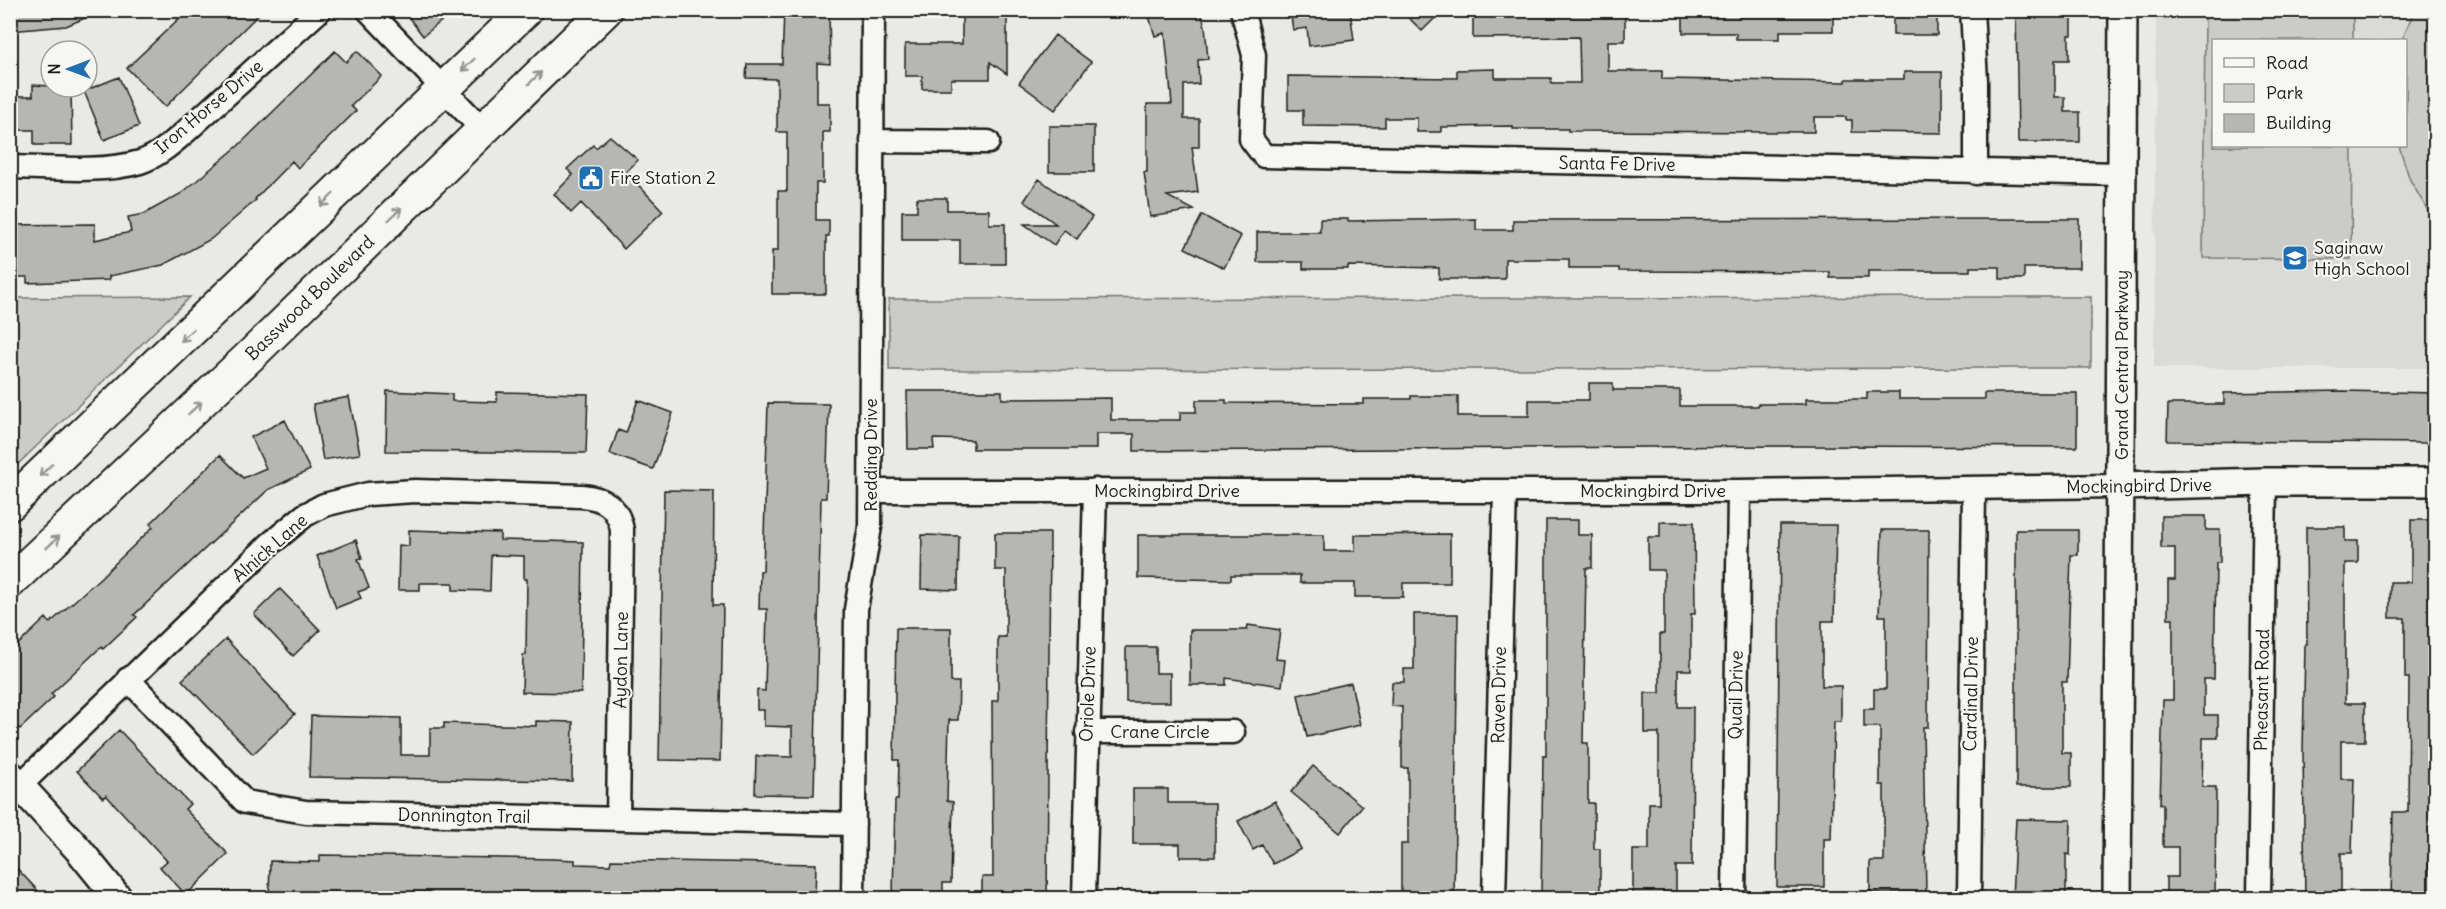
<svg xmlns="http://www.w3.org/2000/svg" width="2446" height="909" font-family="Delius,sans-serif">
	<rect width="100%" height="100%" fill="#e9e9e5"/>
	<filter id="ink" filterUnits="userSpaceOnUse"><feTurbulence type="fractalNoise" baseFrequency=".0167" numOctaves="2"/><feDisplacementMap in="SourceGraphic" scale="12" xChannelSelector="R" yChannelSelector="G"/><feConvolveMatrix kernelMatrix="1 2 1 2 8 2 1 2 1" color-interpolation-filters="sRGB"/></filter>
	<g filter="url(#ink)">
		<path fill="#dadad6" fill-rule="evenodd" d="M2156,11H2435V368H2154ZM2214,40H2406V146H2214Z"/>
		<path fill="#cbcbc7" stroke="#747472" stroke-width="1.5" d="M2205,11H2353V40H2214V146H2352L2351,259L2203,258Z
			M2414,11H2435V223L2410,180L2399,146H2406V40H2402Z
			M190,297L11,471V298Z
			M2091,297V368L889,370V299Z"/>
		<path fill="#b6b6b3" stroke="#1c1c1c" stroke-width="1.5" d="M10,10H102V11L66,26L10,31Z
			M188,10H263L165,107L127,68Z
			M403,10H455L423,36Z
			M784,10H829L830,64L817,63V103H830V132H823V183H816V220H829V236H826V294H772V251H778V191H787V132H777V79L746,78L747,64H782Z
			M962,10H1007V74L990,62V79H951V89H922V76H905V44H962Z
			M1147,10H1200L1205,26L1208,59L1198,60L1199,84L1184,85V119H1199V147H1192L1198,192L1167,196L1194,210L1150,217L1144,172H1147V104H1172L1165,33L1155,36Z
			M1290,10L1350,11L1354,40L1309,46L1307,28L1293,30Z
			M1401,10H1443L1422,31Z
			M1473,10H1625V41H1608V71H1662V79L1846,82V79H1904V72H1942V133L1852,132V120H1846V117H1814V132L1568,131V129H1513V126L1441,127V132H1417V118H1385V127L1303,126V110H1288V76L1457,78V70L1495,69V78H1551V83H1580L1579,37L1473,38Z
			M1683,10H1833V31H1780V39H1736V33H1683Z
			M1893,10H1937V35H1893Z
			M2016,10H2072V35H2069V60H2055V97H2065V112H2080V142H2018Z
			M1055,35L1091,62L1055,110L1019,83Z
			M335,51L346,62L357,51L382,76L351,106L356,111L298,168L292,161L255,199L256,200L211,239L163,265L109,276V280L27,283V277H10V225L95,224V240L131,232L128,217L144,214L182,193L238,146Z
			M119,77L139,126L104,140L84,91Z
			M33,85L71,87L72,145H34V130H10V96H33Z
			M1049,126H1094V172H1049Z
			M610,136L638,160L626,172L663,211L624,249L581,203L571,213L554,194L573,175L567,169L593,145L596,148Z
			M1039,179L1092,217L1077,239L1064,230L1054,245L1024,224H1056L1024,201Z
			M917,198H947V210H989V224H1005V264H960V240H902V211H917Z
			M1202,215L1241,236L1224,268L1185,248Z
			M1320,219H1348V221L1476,219V230H1513V220L2079,219V268H2024V279H2000V267H1970V271H1868V278H1830V272L1619,271V268H1569V259H1505V279H1439V268L1348,266V269H1303V262H1257V232H1320Z
			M1589,383H1613V390H1680V406H1758V404H1806V399H1867V392H1899V399H1984V393H2077V447L1795,446L1134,451V434H1096V449H973V440L933,439L934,449H908L907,391H1002V399L1111,398V420H1180V412H1196V400H1226V403L1364,404V399H1411V396H1458V416H1529V400H1589Z
			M387,391L452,394V401L497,402V392L588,394L586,453L386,451Z
			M2343,391L2436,393V443L2167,441L2168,404H2224V393Z
			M349,397L360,454L323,460L313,404Z
			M638,400L673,413L653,469L610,454L618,430L626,433Z
			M768,403L829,404L826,498H821L814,795L755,794L756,756L792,757V727L764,726V710H757V690L765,691L767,609H759L760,571H763Z
			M285,420L310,470L268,490L134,615L137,617L103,649L101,647L51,694L54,697L20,729L10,719V652L46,618L50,623L100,578L153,527L150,524L220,455L243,478L266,468L251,437Z
			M664,490L714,491L713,605H723L720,761L659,760Z
			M2161,516H2206V530H2220V563H2216L2214,679H2204V715H2218V738H2203L2202,787H2216L2215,898H2166V877H2178V847H2163V804H2160L2163,700H2173V618H2168V580H2175V548H2161Z
			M1546,520H1578V535H1592V568H1586L1583,743H1588V803H1594V849H1600V895H1541L1543,756H1546Z
			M2411,520H2436V556H2432V596H2436V857H2429V898H2391L2393,812H2408L2409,678H2405V618H2390V582H2411Z
			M1660,522H1694L1695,614H1691V670H1678V707H1693L1692,866H1676V898H1633V850H1649V803H1659V733H1645V693H1660V634H1664V570H1648V537H1660Z
			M1780,525H1836L1834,621H1822V686H1841V722H1834L1831,839H1824V887H1777Z
			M2306,527H2345V541H2358V563H2345V703H2365V741H2341V779H2354L2352,853H2341V898H2305L2303,752L2305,644H2307Z
			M409,530L500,533V540L583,542L581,693L522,692L523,655H526L527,579H524V556L491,555L490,591L453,590V583H420V590H398L399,545L409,546Z
			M1882,530H1929L1928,727H1923L1926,893H1870V861H1884V785H1880V727H1864V709H1874V689H1886V616H1879Z
			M2016,530H2078V555H2071L2067,682H2062V753H2071V787H2016Z
			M995,533H1050L1047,898H982V877H993L992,701H998V637H1006V570H995Z
			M1450,534V583H1403V597H1355V583H1300V575H1231V580L1138,578V535H1324V551H1355V535Z
			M922,535L959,536L958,590L921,589Z
			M356,540L362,558L358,559L369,588L358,592L361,598L336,608L317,556Z
			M280,589L320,630L293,656L254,614Z
			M1414,614H1458L1454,898H1401V844H1408V768H1402V707L1391,706L1392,682H1404V669H1414Z
			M1248,625L1280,630L1276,659L1285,660L1282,686L1226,678V685H1190V630H1247Z
			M896,628H951V682H959L958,720H949L947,801L953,802L952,839L951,883H943V896L893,895L895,800H898L899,760H894Z
			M226,639L295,714L253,754L182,680Z
			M1126,647H1156V673H1170V702H1126Z
			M1351,683L1360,725L1307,737L1298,695Z
			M311,716L401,718V755H430V728H444V723L536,726V721L573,722L572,781L309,777Z
			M119,730L190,804L185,809L228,854L186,895L160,867L167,861L106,795L103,798L77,771Z
			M1313,766L1362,806L1340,833L1291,792Z
			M1133,789H1168V803H1215V857H1180V844H1133Z
			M1275,801L1301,849L1273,864L1262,845L1253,850L1238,821Z
			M2016,819L2071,820L2070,855L2066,854V898H2012Z
			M320,855L554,859L575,860V864L610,865L611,860L816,864L815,898H269L270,861L320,862Z
			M10,861L38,891L30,898H10Z"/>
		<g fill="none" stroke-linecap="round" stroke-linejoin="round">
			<g stroke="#1c1c1c" stroke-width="27">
				<path id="minor" d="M368,10L482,129
					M1242,10L1254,55L1251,139L1264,156L2122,174
					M1972,10L1976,81V173
					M872,141L988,142
					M10,167C50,168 103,173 140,162C156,157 170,145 183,134L320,10
					M871,491H1739L2121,486
					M128,679L245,802L306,812L854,824
					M1087,732H1233
					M10,795L270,544L305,515L324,505L368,494L415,491L582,496C605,498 618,507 622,530L618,819
					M853,898L856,609L870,527L873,10
					M1084,898L1095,490
					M1494,898L1505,491
					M1734,898L1739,491
					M1969,898L1974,489
					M2259,898L2265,482"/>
			</g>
			<g stroke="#1c1c1c" stroke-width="32">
				<path id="tertiary" d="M2121,486L2265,482H2436
					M10,775L79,850L118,898
					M2117,898L2123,10"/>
			</g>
			<g stroke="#1c1c1c" stroke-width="36">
				<path id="secondary" d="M10,504L526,10
					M10,582L250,356L606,10"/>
			</g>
			<use href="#minor" stroke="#f6f6f2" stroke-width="22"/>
			<use href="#tertiary" stroke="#f6f6f2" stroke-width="27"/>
			<use href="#secondary" stroke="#f6f6f2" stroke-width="32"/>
		</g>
		<defs><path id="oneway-shaft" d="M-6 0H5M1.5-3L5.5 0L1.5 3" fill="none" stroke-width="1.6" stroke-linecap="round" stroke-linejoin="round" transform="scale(1.5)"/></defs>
		<g stroke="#949492">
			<use href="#oneway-shaft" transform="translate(468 65) rotate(136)"/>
			<use href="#oneway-shaft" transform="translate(535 78) rotate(-44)"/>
			<use href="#oneway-shaft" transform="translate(327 200) rotate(136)"/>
			<use href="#oneway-shaft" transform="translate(395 214) rotate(-44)"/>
			<use href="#oneway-shaft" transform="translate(187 335) rotate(136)"/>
			<use href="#oneway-shaft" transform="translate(195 408) rotate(-43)"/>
			<use href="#oneway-shaft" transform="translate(46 470) rotate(136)"/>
			<use href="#oneway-shaft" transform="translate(53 542) rotate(-43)"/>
		</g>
	</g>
	<defs>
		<g id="civic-square" transform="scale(1.35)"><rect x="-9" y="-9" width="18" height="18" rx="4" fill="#1f6fb2" stroke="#f6f6f2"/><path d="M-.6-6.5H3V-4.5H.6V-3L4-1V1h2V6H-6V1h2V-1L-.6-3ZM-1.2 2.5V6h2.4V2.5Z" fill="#fff"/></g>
		<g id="school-square" transform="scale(1.35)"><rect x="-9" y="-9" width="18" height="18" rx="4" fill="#1f6fb2" stroke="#f6f6f2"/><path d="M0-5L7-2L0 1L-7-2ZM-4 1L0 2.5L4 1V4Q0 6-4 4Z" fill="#fff"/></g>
	</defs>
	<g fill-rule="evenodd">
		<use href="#civic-square" x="591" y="178"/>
		<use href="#school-square" x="2295" y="258"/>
	</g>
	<g text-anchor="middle" stroke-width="4.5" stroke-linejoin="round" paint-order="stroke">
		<g font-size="18" fill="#1c1c1c" stroke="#f6f6f2">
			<text transform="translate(209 107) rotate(-40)" y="6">Iron Horse Drive</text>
			<text transform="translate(1617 164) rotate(1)" y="6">Santa Fe Drive</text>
			<text transform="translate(310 298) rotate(-44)" y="6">Basswood Boulevard</text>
			<text transform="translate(2122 365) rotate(-90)" y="6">Grand Central Parkway</text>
			<text transform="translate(871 455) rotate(-90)" y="6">Redding Drive</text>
			<text transform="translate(2139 486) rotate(-1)" y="6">Mockingbird Drive</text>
			<text x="1167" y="497">Mockingbird Drive</text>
			<text x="1653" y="497">Mockingbird Drive</text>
			<text transform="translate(270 548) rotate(-41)" y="6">Alnick Lane</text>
			<text transform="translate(621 660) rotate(-89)" y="6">Aydon Lane</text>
			<text transform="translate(2262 690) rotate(-89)" y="6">Pheasant Road</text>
			<text transform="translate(1088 694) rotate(-88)" y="6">Oriole Drive</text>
			<text transform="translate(1971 694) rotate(-89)" y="6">Cardinal Drive</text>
			<text transform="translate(1499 695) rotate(-89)" y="6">Raven Drive</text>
			<text transform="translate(1736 695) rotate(-89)" y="6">Quail Drive</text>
			<text x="1160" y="738">Crane Circle</text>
			<text transform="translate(464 816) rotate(1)" y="6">Donnington Trail</text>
		</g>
		<g font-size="18" fill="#1c1c1c" stroke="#f6f6f2" text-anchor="start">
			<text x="610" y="184">Fire Station 2</text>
			<text x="2314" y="254">Saginaw<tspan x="2314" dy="21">High School</tspan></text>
		</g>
	</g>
	<rect width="2446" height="909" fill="none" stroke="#f6f6f2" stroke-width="36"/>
	<rect x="18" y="18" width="2410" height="873" fill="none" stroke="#1c1c1c" stroke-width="2" filter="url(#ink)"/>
	<rect x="2212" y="39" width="195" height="108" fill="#f6f6f2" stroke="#9f9f9c" stroke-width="1.5"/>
	<rect x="2224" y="58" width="30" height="9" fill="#f6f6f2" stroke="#9f9f9c" stroke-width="1.5"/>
	<text x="2266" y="69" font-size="18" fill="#1c1c1c">Road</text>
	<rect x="2224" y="84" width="30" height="18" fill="#cbcbc7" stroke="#9f9f9c" stroke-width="1.5"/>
	<text x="2266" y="99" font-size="18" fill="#1c1c1c">Park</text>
	<rect x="2224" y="114" width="30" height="18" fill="#b6b6b3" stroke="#9f9f9c" stroke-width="1.5"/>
	<text x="2266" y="129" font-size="18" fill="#1c1c1c">Building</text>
	<g transform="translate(69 69) rotate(270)"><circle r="28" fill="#f6f6f2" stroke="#9f9f9c" stroke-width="1.5"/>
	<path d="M0-4.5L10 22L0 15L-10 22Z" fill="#1f6fb2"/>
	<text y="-9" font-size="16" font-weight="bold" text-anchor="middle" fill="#1c1c1c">N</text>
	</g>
</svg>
